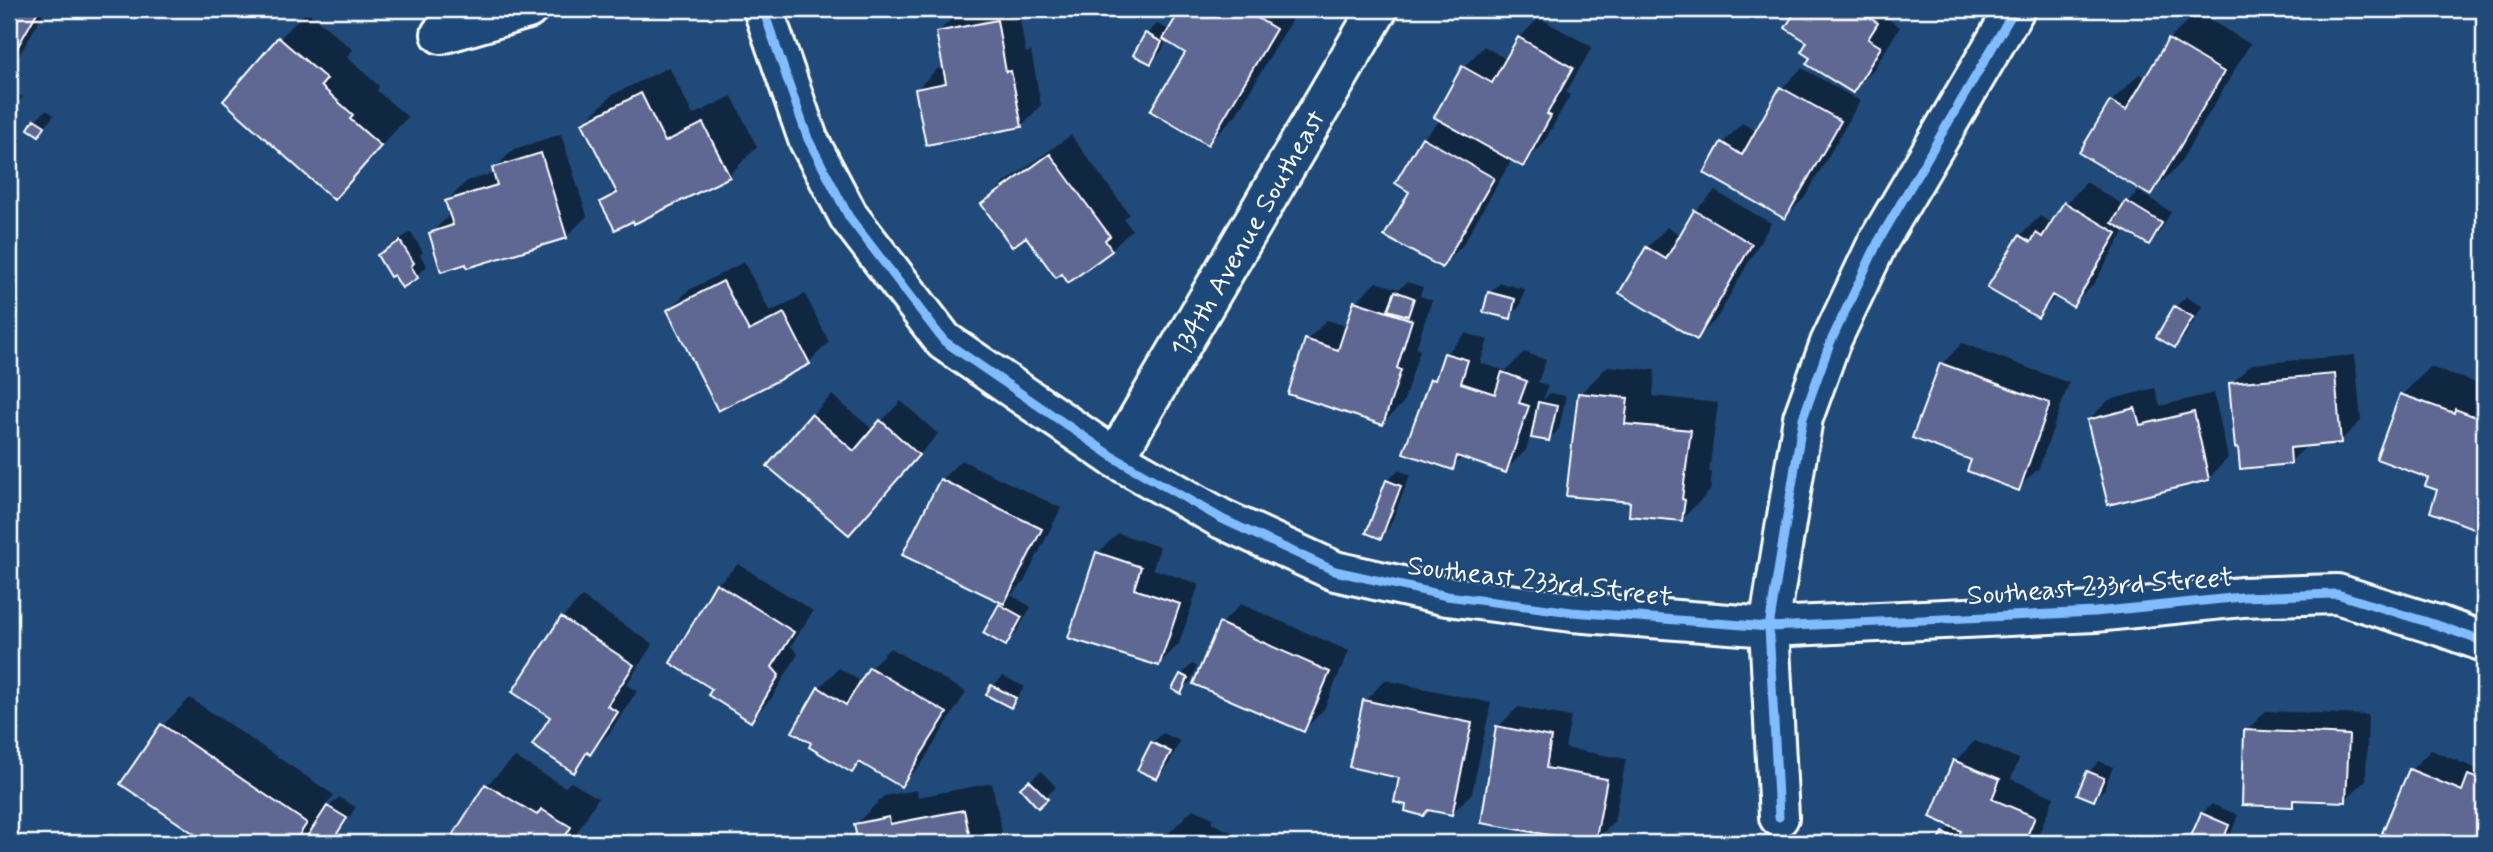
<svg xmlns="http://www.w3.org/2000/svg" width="2493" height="852" font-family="Mynerve,sans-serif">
	<rect width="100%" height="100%" fill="#1f4a7a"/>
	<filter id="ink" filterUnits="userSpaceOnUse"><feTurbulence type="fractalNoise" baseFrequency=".0143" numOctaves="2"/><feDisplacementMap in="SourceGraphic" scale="14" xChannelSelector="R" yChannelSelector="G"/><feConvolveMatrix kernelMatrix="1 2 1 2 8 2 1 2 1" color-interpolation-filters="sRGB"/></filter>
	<g filter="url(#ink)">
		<path fill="#0007" d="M9,9H46L20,54L9,65Z
			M977,9H1018L1026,53L1031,51L1041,105L1021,126L917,89L937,69L945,68L938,33L958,12Z
			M1183,9H1298L1236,115L1208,143L1187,52L1167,40L1161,52L1150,62L1147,34L1157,24L1170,30Z
			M1799,9H1893L1887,18L1900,27L1873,70L1853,90L1812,57L1810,42L1787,28Z
			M307,11L353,50L347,57L379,86L377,91L408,117L334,197L279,39Z
			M2197,12L2250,44L2178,166L2150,193L2111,102L2139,74L2147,78L2169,40Z
			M1539,18L1592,47L1566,93L1570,95L1543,144L1523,165L1512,159L1462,246L1442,266L1412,191L1423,138L1442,119L1436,116L1464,67L1484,46L1507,60L1519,38Z
			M669,67L693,115L732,96L757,147L729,175L602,202L617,188L584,123L612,95Z
			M1802,68L1860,101L1805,197L1785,217L1722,144L1742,123L1756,131L1782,88Z
			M9,89L23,97L9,114Z
			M46,110L54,115L39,134L35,120Z
			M561,134L587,216L567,236L468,266L467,262L431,233L451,214L447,201L467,181L495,173L494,169L514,149Z
			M1071,135L1129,214L1124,219L1132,230L1111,250L1069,281L1027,235L983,205L1003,184Z
			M2086,182L2125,206L2138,191L2171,212L2159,233L2149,243L2126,229L2093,285L2073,305L2057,296L2037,316L2020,236L2040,216L2050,222Z
			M1715,191L1771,223L1717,318L1697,338L1647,248L1667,227L1682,236L1695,211Z
			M411,232L423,252L420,255L427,266L416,276L379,255L390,245Z
			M744,262L770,312L805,294L829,342L809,362L669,310L689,290Z
			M1376,282L1399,289L1407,282L1423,287L1420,296L1432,300L1416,348L1420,350L1403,403L1383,423L1307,340L1327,320L1346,326L1356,302Z
			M1500,283L1525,289L1520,306L1510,317L1490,293Z
			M2186,297L2202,306L2185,336L2175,346V307Z
			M1466,333L1488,340L1480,363L1506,371L1524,352L1546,360L1538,382L1548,386L1543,400L1550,393L1566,396L1559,429L1549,439L1530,436L1526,450L1505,471L1464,456L1452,467L1432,380L1439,373L1446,354Z
			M1962,343L2069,383L2039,468L2018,488L1973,459L1942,364Z
			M2355,355L2361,421L2340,441L2308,445L2290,462L2231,384L2252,364Z
			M1608,366L1655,370L1653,396L1718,403L1709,472H1712L1710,491L1681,520L1632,501L1580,394Z
			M2430,367L2482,385L2484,382V525L2481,528L2430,477L2402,395Z
			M2155,388L2160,406L2214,393L2228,458L2208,479L2088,420L2109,400Z
			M832,395L873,430L901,401L938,434L849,533L812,415Z
			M961,460L1061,508L1024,582L1011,595L1031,607L1016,633L1006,644L1000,605L1003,602L941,480Z
			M1398,470L1410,475L1390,526L1380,537L1368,532L1388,480Z
			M1118,533L1160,547L1153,569L1199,584L1179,644L1159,664L1098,553Z
			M738,564L813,611L791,646L798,654L771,699L751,720L715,689L717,585Z
			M582,597L653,644L626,685L637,691L610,732L574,770L553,716L515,691L562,618Z
			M1241,604L1349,651L1324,709L1304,730L1221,624Z
			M890,648L966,692L921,765L900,785L861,761L851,770L819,688L839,668L862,682L870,668Z
			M1192,664L1197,667L1191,681L1181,691V675Z
			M1003,676L1025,687L1010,706L988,695L993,686Z
			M1385,680L1491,703L1472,793L1452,813L1427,808L1401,777L1365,701Z
			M190,698L334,795L324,808L326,810L339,797L356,807L332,843H305L318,823L315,822L301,843H211L122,784L162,726Z
			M1518,707L1571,717L1565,748L1626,759L1614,822L1594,842L1498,727Z
			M2266,711L2368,715L2366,780L2345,800L2299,798L2292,805L2246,731Z
			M1163,733L1180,741L1167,767L1157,777L1152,743Z
			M1975,741L2019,759L2011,779L2054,797L2035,843H1940L1944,833L1952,825L1955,761Z
			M2431,750L2477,769L2484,762V843H2412L2384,832L2411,770Z
			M515,757L565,787L571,782L598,798L572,841L576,843H450L487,785Z
			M2099,761L2113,767L2104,789L2094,799L2089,772Z
			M1041,771L1056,787L1038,805L1022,788Z
			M992,783L1004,843H860L856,824L884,796L917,790L918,797Z
			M2212,804L2238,815L2230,836L2222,843H2212L2193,835L2202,814Z
			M1193,809L1213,818L1211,823L1256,843H1162L1165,837Z"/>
		<path fill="#5e6892" stroke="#fff" stroke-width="2" d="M9,9H39L9,62Z
			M1181,9H1242L1276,29L1208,145L1150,111L1185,53L1163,39Z
			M1797,9H1866L1863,14L1878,23L1868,39L1881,47L1853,93L1806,64L1810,58L1801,52L1807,42L1785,28Z
			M997,20L1006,72L1011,71L1022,127L926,145L915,89L946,83L936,32Z
			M1145,33L1162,42L1151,64L1133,55Z
			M278,37L327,79L321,86L353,115L350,119L381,146L334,200L223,101Z
			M1518,37L1573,68L1547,114L1551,116L1523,167L1434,117L1462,66L1492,83Z
			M2168,39L2224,72L2151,196L2079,153L2110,101L2126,110Z
			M1780,87L1841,121L1785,219L1704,173L1721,142L1742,155Z
			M641,93L665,142L703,123L730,177L634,224L633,221L615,230L600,202L617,193L582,123Z
			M34,119L45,126L39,136L28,129Z
			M1422,137L1494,178L1442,268L1384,236L1409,192L1395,183Z
			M541,153L567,238L467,268L466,264L441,272L429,233L453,225L445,201L497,185L492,168Z
			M1050,154L1110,236L1105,240L1112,251L1068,283L1062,274L1056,278L1026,237L1012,247L981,204Z
			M2126,201L2162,223L2149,245L2112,223Z
			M2064,202L2117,233L2073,307L2052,295L2038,318L1987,288L2019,235L2031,242L2036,233L2042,237Z
			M1694,210L1752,244L1697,340L1619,293L1646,247L1666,259Z
			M400,241L414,263L411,266L418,278L402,288L394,275L390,277L377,255Z
			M723,281L749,331L784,313L810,364L718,411L667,310Z
			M1395,291L1414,298L1408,316L1388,310Z
			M1488,292L1515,299L1511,319L1483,312Z
			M1354,301L1412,320L1397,368L1401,370L1383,425L1288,394L1305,339L1338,350Z
			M2174,306L2193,317L2175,348L2156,337Z
			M1444,353L1468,360L1461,383L1495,394L1502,372L1527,381L1519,403L1529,406L1506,473L1457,456L1453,470L1403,453L1430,379L1435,380Z
			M1940,363L2050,403L2019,491L1967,471L1971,460L1912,438Z
			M2335,374L2341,443L2290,448L2291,464L2240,469L2238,447L2235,448L2229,383Z
			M1578,393L1628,398L1625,424L1691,430L1682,499L1685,500L1682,521L1629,516L1630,502L1566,496Z
			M2400,394L2454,413L2455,409L2484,420V523L2481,531L2430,512L2437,490L2425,486L2428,478L2376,459Z
			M1538,402L1557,406L1549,441L1531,438Z
			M2135,408L2140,425L2194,412L2209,480L2108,505L2087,420Z
			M811,414L854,451L880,420L919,455L849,535L767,466Z
			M940,479L1042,529L1004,604L902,555Z
			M1386,480L1401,486L1381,539L1366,533Z
			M1096,552L1141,567L1134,589L1180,604L1159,666L1068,638Z
			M716,583L794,632L772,667L779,675L751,722L708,695L712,689L670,663Z
			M999,604L1022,617L1006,646L983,633Z
			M561,617L634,665L607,706L618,712L590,755L587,752L574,773L532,745L550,717L512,692Z
			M1219,623L1330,672L1304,732L1193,684Z
			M869,667L947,713L901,787L859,762L852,773L809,747L811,743L792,732L818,687L846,705Z
			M1180,674L1188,678L1181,694L1172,689Z
			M991,685L1016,698L1011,708L986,695Z
			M1363,700L1472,723L1452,815L1428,810L1423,816L1405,811L1406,805L1394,802L1399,778L1349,767Z
			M161,724L307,823L294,843H208L120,784Z
			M1496,726L1551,737L1546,768L1607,779L1595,843L1481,823Z
			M2244,730L2349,735L2346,802L2293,800V807L2242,805Z
			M1151,742L1171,752L1157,779L1137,770Z
			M1953,760L2000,779L1992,799L2035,817L2024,843H1938L1943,832L1957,839L1961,831L1930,817Z
			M2409,769L2462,791L2468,775L2484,781V843H2407L2382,833Z
			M2087,771L2104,778L2094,801L2077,794Z
			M1029,780L1048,799L1038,808L1020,788Z
			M485,784L537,815L541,809L571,827L561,843H448Z
			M327,806L347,818L331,843H303Z
			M964,810L971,843H858L854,824L889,817L890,824Z
			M2201,813L2229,825L2222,843H2208L2191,836Z"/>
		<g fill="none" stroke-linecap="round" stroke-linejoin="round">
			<g stroke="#fff" stroke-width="44">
				<path id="minor" d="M763,9L808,139L849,217L944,341L1115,458L1222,519L1335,571L1447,596L1572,612L1769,627L2095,612L2242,597L2337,594L2440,626L2484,642
					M441,34L528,9
					M1115,458L1378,9
					M1779,817L1769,627L1803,418L1830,343L1878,242L2015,9"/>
			</g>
			<use href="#minor" stroke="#1f4a7a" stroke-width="38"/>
			<g stroke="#1f4a7a" stroke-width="13">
				<path id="cycleway" d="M763,9L808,139L849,217L944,341L1115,458L1222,519L1335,571L1447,596L1572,612L1769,627L2095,612L2242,597L2337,594L2440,626L2484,642
					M1779,817L1769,627L1803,418L1830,343L1878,242L2015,9"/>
			</g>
			<use href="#cycleway" stroke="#80bcff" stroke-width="9"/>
		</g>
	</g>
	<g text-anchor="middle" stroke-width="5" stroke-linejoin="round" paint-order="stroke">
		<g font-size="28" fill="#fff" stroke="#1f4a7a">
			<text transform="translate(1247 233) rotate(-60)" y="10">134th Avenue Southeast</text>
			<text transform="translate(1540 580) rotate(7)" y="10">Southeast 233rd Street</text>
			<text transform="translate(2100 585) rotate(-4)" y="10">Southeast 233rd Street</text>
		</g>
	</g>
	<rect width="2493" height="852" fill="none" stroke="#1f4a7a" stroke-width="35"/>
	<rect x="18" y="18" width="2458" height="817" fill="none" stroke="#fff" stroke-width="2.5" filter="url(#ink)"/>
</svg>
